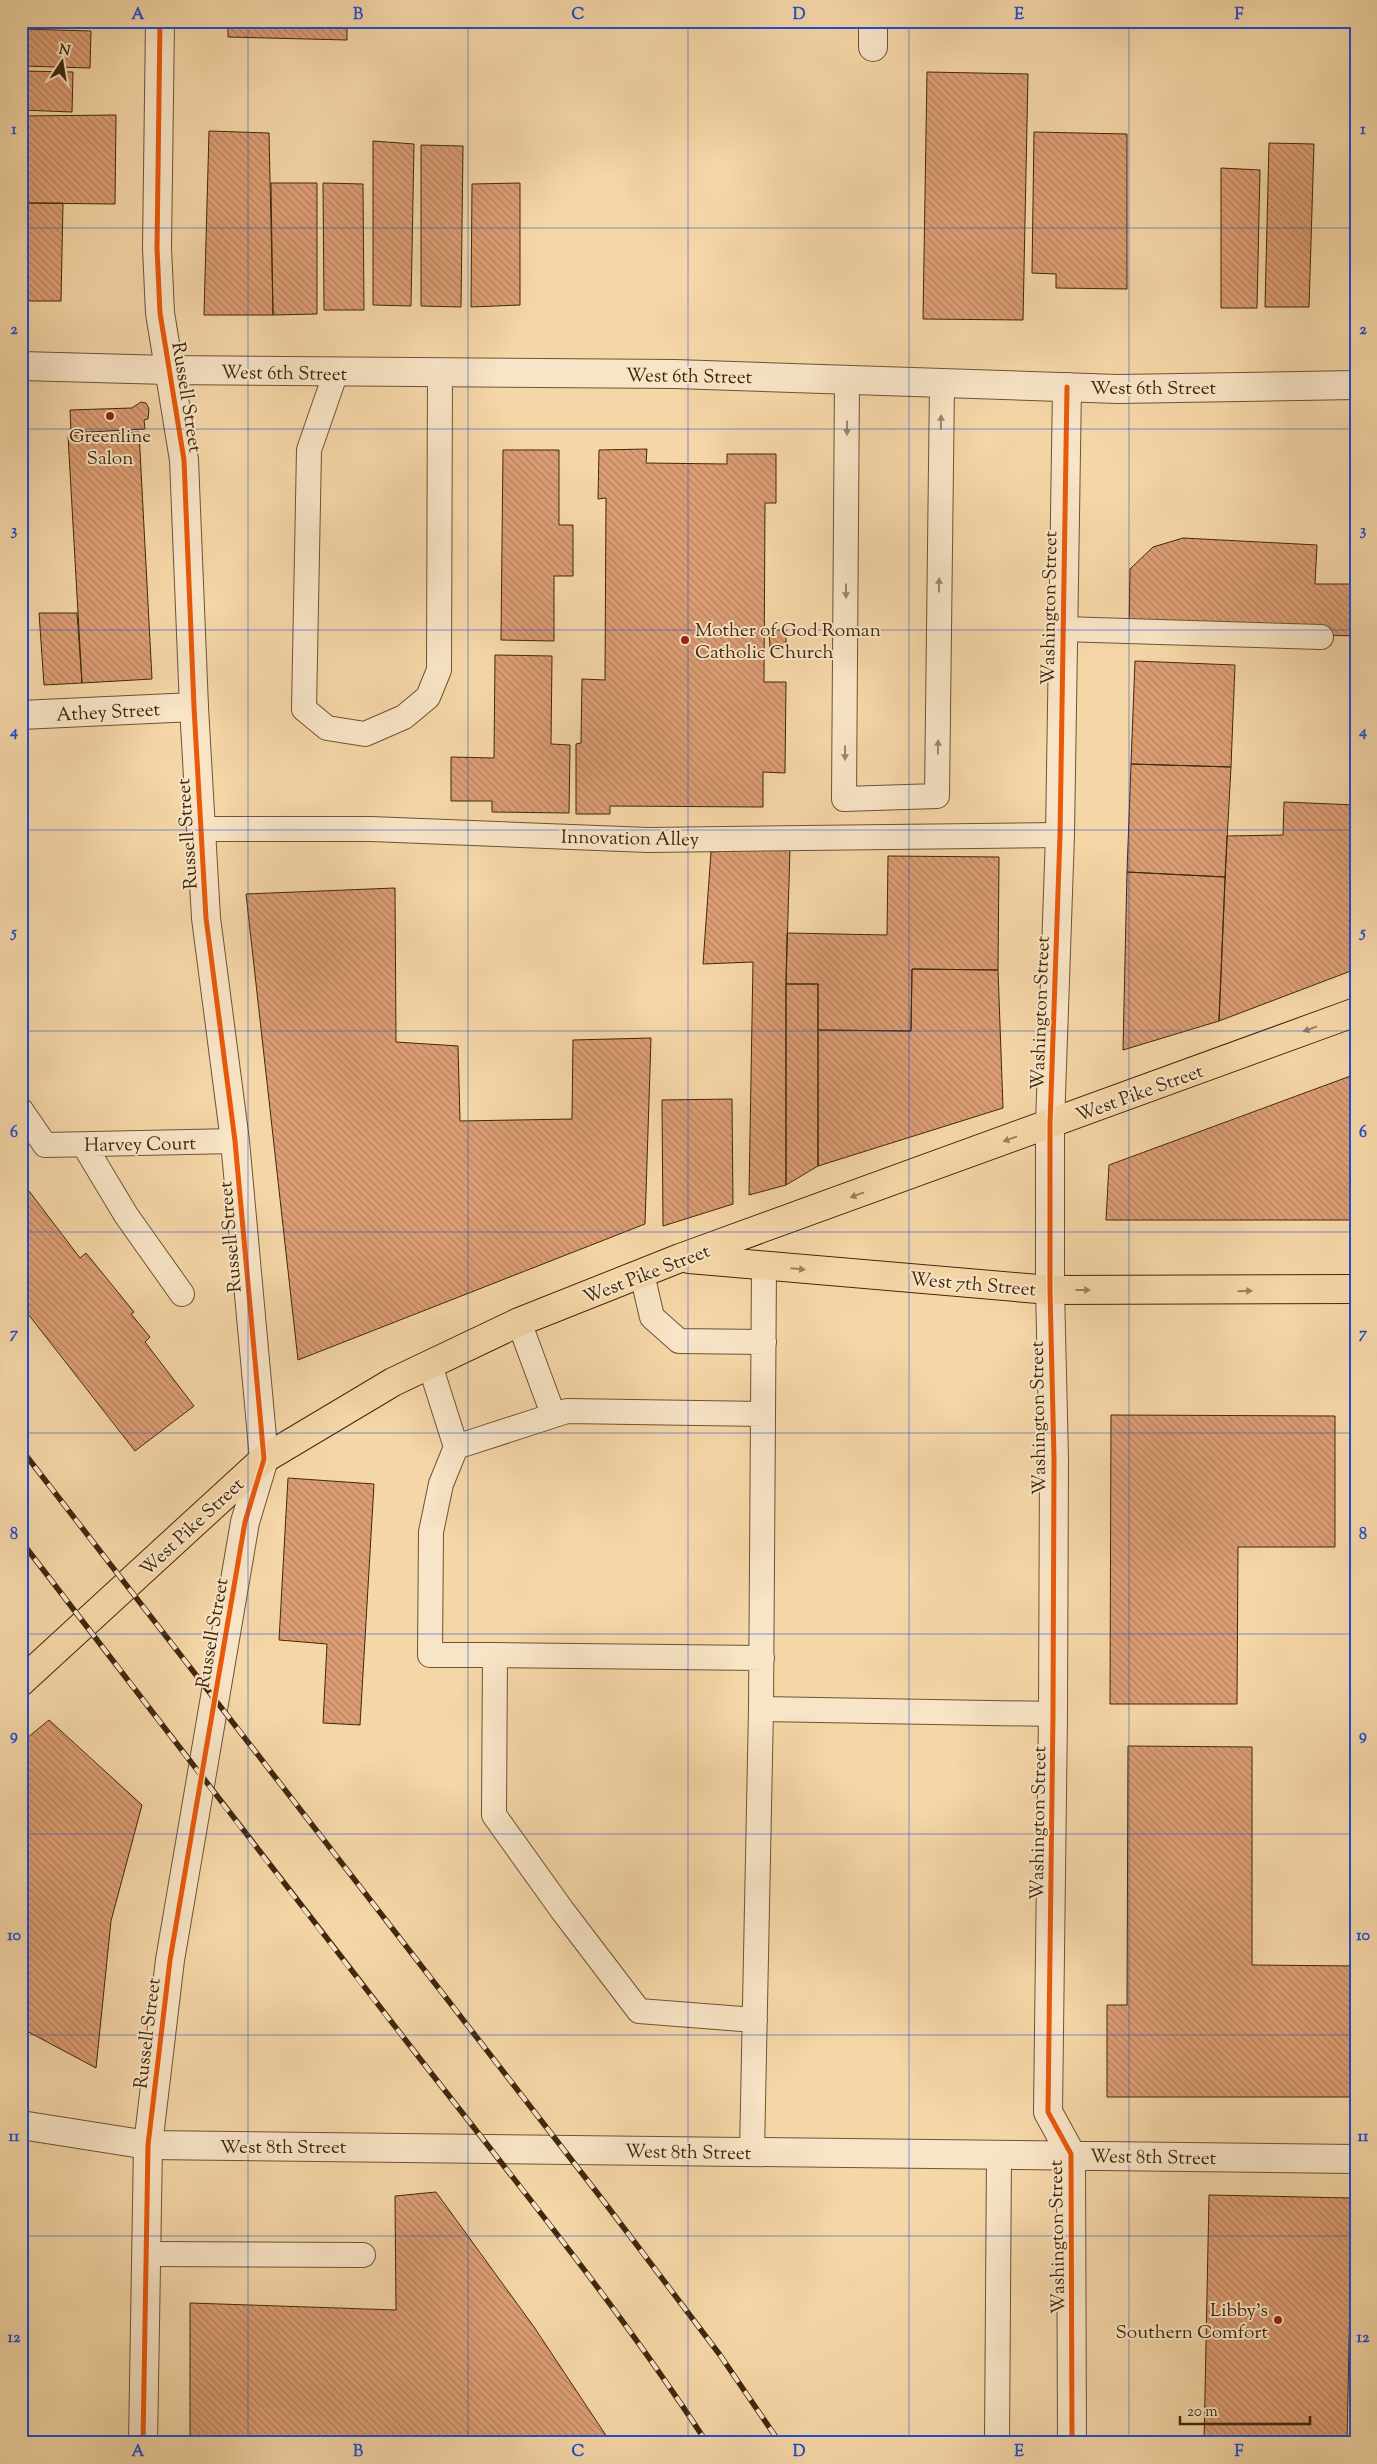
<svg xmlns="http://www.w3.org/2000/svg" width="1377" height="2464" font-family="'Sorts Mill Goudy',serif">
	<defs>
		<pattern id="building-back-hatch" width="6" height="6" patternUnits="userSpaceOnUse" patternTransform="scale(1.25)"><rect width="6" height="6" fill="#dd9e74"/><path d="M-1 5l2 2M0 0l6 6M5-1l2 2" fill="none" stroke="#b5815e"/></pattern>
	</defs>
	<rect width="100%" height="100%" fill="#f5d6a7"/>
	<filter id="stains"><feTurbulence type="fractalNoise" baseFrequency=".004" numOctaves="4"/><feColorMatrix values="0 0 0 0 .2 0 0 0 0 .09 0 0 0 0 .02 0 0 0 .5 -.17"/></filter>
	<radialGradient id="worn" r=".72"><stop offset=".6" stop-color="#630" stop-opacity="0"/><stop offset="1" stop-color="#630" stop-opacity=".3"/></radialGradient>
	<path fill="url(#building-back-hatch)" stroke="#40280c" d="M228,21H347V40L228,37Z
		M21,29L91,31L90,68L21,66Z
		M21,71L73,72L72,112L21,110Z
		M927,72L1028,74L1023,320L923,319Z
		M116,115L115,204L21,203V116Z
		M209,131L269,133L273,315H204Z
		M1034,132L1127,134V289L1056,288V274L1032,273Z
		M373,141L414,144L411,306L373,305Z
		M1269,143L1314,144L1309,307H1265Z
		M421,145L463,146L461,307L421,306Z
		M1221,168L1260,170L1257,308H1221Z
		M271,183H317V314L273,315Z
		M323,183L363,184L364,310H324Z
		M520,183V305L471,307L472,184Z
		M21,203H63L61,301H21Z
		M141,402L146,403L149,409L148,419L144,420L145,429L71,433L70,410L132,408Z
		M139,432L152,679L82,683L68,436Z
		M647,449L646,463L727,464V454H776V503H765L764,682H786L785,773L763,772V807L610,806V814H576V744L581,743L582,679L605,680L606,498L598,499L599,450Z
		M503,450H559V525H573V576H554V641L501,640Z
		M1183,538L1317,545L1315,584H1356V636L1129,630L1130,569L1153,547Z
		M39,613H77L82,683L44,685Z
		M769,630H786V649L770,648Z
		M495,655L552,656L551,744L570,745L569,813L492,812V801H451V757L494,758Z
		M1135,661L1235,665L1231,767L1131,764Z
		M1131,764L1231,767L1225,877L1127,872Z
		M21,791H22V865H21Z
		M1284,802L1356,805V969L1219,1021L1227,836L1283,835Z
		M790,848L786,984V1185L749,1195L753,962L703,964L711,852Z
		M888,856L999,857L998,970L912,969L911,1031L818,1030V984H786L787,933L887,935Z
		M1127,872L1225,877L1219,1021L1123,1050Z
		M395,888L396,1042L458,1046L460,1121L572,1119L573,1040L651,1038L645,1224L298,1360L246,894Z
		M912,969L998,970L1003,1108L818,1166V1030L911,1031Z
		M786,984H818V1166L786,1185Z
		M1356,1074V1220H1106L1109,1165Z
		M732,1099L733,1204L663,1226L662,1100Z
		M29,1191L80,1258L86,1253L134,1312L131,1314L150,1337L145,1342L194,1406L135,1451L21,1305V1197Z
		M1111,1415L1335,1416V1547H1238L1237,1704H1110Z
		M288,1478L374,1484L360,1725L323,1723L327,1644L279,1640Z
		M49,1720L142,1805L111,1921L96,2068L21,2028V1743Z
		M1128,1746L1252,1747V1965L1356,1966V2097H1107V2005H1127Z
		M436,2192L534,2327L611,2443H190V2303L396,2310L395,2196Z
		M1209,2195L1352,2198L1347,2443H1204Z"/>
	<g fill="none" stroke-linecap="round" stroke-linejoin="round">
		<g stroke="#6d5433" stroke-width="26">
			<path id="service" d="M336,372L309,450L304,709L327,728L365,734L404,717L428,697L439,670L440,373
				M847,380L844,799L937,796L942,383
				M1063,629L1321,637
				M200,829H371L648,840L1060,835
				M21,1110L45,1145L235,1141
				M84,1145L126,1215L182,1294
				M642,1274L652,1317L679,1341L764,1342
				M519,1322L553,1414
				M430,1365L456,1447L441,1484L431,1532L430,1655H495
				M456,1447L567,1411L763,1414
				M761,1709L1053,1714
				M755,2020L639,2011L562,1910L494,1815L495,1655L762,1658
				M752,2153L761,1709L764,1266
				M146,2254L363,2255
				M997,2443L999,2154"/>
		</g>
		<g stroke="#6d5433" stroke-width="30">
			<path id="minor" d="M873,47V21
				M21,366L168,370
				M1067,387L1060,835L1050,1124V1290L1054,1459L1053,1714L1048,2112L1071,2154L1072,2443
				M21,715L194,707
				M21,2125L148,2145L1356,2159"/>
		</g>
		<g stroke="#6d5433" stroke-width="30">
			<path id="tertiary" d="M168,370L675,374L1118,389L1356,385
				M143,2443L148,2145L170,1960L245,1522L264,1459L235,1141L206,918L194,707L184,460L160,313L157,248L160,21"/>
		</g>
		<g stroke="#40280c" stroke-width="30">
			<path id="primary" d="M689,1259L1050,1290L1356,1289
				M21,1682L264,1459L393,1382L519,1322L680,1258L1356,1012"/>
		</g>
		<use href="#service" stroke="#f8e4c6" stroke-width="24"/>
		<use href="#minor" stroke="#f8e4c6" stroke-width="28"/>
		<use href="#tertiary" stroke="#f8e4c6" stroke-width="28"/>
		<use href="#primary" stroke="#f5d6a7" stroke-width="28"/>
		<g stroke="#40280c" stroke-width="5.5">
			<path id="rail" d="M21,1449L605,2203L720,2355L780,2443
				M21,1541C152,1711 282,1882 414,2051C514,2180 618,2306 707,2443"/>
		</g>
		<use href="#rail" stroke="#f8e4c6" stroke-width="4" stroke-dasharray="11" stroke-linecap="butt"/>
		<g stroke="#f8e4c6" stroke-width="8">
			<path id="cycleway" d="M1067,387L1060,835L1050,1124V1290L1054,1459L1053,1714L1048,2112L1071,2154L1072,2443
				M143,2443L148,2145L170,1960L245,1522L264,1459L235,1141L206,918L194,707L184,460L160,313L157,248L160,21"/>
		</g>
		<use href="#cycleway" stroke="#e8590c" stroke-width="5"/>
	</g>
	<defs><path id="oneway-solid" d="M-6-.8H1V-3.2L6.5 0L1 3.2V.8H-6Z" transform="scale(1.25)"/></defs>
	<g fill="#9c8669">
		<use href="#oneway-solid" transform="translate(941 422) rotate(-89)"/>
		<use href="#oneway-solid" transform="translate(847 428) rotate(90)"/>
		<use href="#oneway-solid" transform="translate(939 585) rotate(-89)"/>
		<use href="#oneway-solid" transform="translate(846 591) rotate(90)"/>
		<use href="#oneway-solid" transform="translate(938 747) rotate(-89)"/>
		<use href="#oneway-solid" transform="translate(845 753) rotate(90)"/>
	</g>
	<g fill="#9a7f5a">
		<use href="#oneway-solid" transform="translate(1310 1029) rotate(160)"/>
		<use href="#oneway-solid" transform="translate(1010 1139) rotate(160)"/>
		<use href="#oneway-solid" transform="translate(857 1195) rotate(160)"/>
		<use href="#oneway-solid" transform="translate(798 1269) rotate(5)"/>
		<use href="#oneway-solid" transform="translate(1083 1290)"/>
		<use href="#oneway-solid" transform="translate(1245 1291) rotate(-1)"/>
	</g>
	<path fill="none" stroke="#1d4ed8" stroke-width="1" stroke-opacity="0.55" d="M248,21V2443M468,21V2443M688,21V2443M909,21V2443M1129,21V2443M21,228H1356M21,429H1356M21,630H1356M21,830H1356M21,1031H1356M21,1232H1356M21,1433H1356M21,1634H1356M21,1834H1356M21,2035H1356M21,2236H1356"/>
	<g fill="#8f2418" stroke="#f8e4c6" stroke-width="2">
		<circle cx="110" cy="416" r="5"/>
		<circle cx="685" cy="640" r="5"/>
		<circle cx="1278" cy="2320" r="5"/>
	</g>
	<g text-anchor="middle" stroke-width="4" stroke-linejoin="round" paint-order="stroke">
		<g font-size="19" fill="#40280c" stroke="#f8e4c6">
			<text transform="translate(284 372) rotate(1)" y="7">West 6th Street</text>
			<text transform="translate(689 375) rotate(1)" y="7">West 6th Street</text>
			<text x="1153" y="394">West 6th Street</text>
			<text transform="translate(188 397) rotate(81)" y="7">Russell Street</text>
			<text transform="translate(1048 608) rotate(-89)" y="7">Washington Street</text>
			<text transform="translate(108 711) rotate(-3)" y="7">Athey Street</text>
			<text transform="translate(186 834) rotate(-94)" y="7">Russell Street</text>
			<text transform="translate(630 837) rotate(1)" y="7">Innovation Alley</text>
			<text transform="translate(1039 1013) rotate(-88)" y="7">Washington Street</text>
			<text transform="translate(1139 1092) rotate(-20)" y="7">West Pike Street</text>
			<text transform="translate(140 1143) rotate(-1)" y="7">Harvey Court</text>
			<text transform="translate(229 1237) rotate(-95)" y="7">Russell Street</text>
			<text transform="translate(646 1273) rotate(-21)" y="7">West Pike Street</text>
			<text transform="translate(973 1283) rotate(5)" y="7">West 7th Street</text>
			<text transform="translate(1037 1418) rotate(-91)" y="7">Washington Street</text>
			<text transform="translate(191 1526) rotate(-43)" y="7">West Pike Street</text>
			<text transform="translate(211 1633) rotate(-80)" y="7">Russell Street</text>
			<text transform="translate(1037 1823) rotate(-89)" y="7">Washington Street</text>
			<text transform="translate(146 2033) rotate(-83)" y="7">Russell Street</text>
			<text x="283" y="2153">West 8th Street</text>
			<text transform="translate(688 2151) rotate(1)" y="7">West 8th Street</text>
			<text transform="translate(1153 2156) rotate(1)" y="7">West 8th Street</text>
			<text transform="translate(1056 2237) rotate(-91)" y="7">Washington Street</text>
		</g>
		<g font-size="19" fill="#40280c" stroke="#f8e4c6">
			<text x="110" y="442">Greenline<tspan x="110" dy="22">Salon</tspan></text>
			<text x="695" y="636" text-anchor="start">Mother of God Roman<tspan x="695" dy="22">Catholic Church</tspan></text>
			<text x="1268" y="2316" text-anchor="end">Libby's<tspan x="1268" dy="22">Southern Comfort</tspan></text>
		</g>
	</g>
	<rect width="1377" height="2464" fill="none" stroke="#f5d6a7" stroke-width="55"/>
	<g transform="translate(62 62) rotate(12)" stroke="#f8e4c6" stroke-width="4" paint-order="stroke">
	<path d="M0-4L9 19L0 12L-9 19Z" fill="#40280c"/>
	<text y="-8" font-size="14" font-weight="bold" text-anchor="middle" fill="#40280c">N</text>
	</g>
	<path d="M1180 2416v8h130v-8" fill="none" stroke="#40280c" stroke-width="2.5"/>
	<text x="1187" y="2416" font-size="15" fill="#40280c" stroke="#f8e4c6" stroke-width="4" paint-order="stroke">20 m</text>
	<rect x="28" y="28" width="1322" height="2408" fill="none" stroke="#1d4ed8" stroke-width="2"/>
	<g font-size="16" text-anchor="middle" font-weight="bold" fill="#1d4ed8">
		<text x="138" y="19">A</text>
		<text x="358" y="19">B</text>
		<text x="578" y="19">C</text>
		<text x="799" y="19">D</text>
		<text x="1019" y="19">E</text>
		<text x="1239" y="19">F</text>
		<text x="14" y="134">1</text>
		<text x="1363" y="134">1</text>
		<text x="14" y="334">2</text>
		<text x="1363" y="334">2</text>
		<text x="14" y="535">3</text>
		<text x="1363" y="535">3</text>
		<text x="14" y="736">4</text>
		<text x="1363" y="736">4</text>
		<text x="14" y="937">5</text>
		<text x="1363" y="937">5</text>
		<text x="14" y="1137">6</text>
		<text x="1363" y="1137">6</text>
		<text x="14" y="1338">7</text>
		<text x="1363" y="1338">7</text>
		<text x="14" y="1539">8</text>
		<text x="1363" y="1539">8</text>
		<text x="14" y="1740">9</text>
		<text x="1363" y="1740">9</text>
		<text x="14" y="1940">10</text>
		<text x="1363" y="1940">10</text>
		<text x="14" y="2141">11</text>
		<text x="1363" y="2141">11</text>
		<text x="14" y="2342">12</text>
		<text x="1363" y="2342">12</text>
		<text x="138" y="2456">A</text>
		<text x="358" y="2456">B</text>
		<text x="578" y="2456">C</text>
		<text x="799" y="2456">D</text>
		<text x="1019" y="2456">E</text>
		<text x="1239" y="2456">F</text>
	</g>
	<rect width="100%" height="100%" filter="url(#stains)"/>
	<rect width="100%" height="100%" fill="url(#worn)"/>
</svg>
